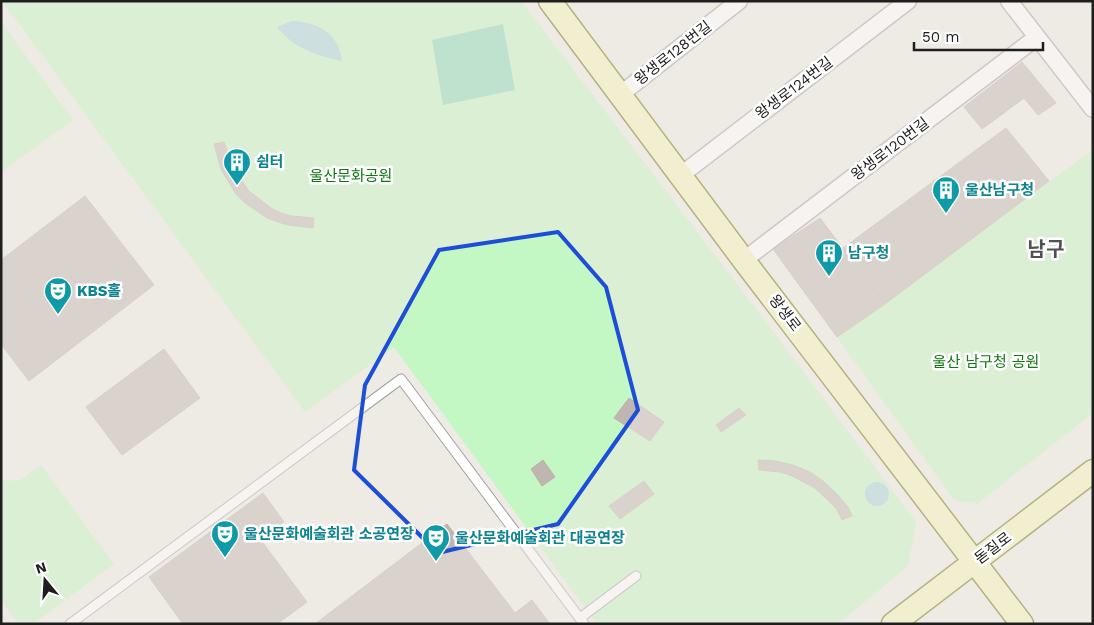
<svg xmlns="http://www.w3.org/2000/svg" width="1094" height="625" font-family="'Work Sans','Noto Sans KR',sans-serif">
	<rect width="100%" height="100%" fill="#eeeae4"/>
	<path fill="#c3f7c4" d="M2,1H521L756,309L916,522L908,566L838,624H597L394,347L305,412Z
		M1,22L73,120L1,172Z
		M1093,150V413L977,504L954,500L837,337Z
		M41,465L114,564L33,624H19L1,600V480L19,481Z"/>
	<path fill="#85dab4" d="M503,24L515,90L443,105L432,40Z"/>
	<path fill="#a6d2da" d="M292,21C318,22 339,33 342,61C317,56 293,48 277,27Z
		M865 494a12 12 0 1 1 24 0a12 12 0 1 1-24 0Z"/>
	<path fill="#bfb6b1" stroke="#c0b0a7" d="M1022,62L1056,103L1038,115L1024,98L982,129L964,107Z
		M1006,128L1049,181L885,304L843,248Z
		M224,142L233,169L249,191L271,208L281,213L291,216L314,218L313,228L288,225L278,222L267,218L245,203L235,193L221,169L214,144Z
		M85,196L154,285L29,381L1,344V260Z
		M820,218L885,304L837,337L773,249Z
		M164,349L200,398L122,455L86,407Z
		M629,398L664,422L650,441L614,418Z
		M739,408L746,415L721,432L716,425Z
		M543,460L555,477L542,486L531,469Z
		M758,460L776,461L793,465L810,472L823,481L835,492L848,507L852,516L842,520L836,508L815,488L792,476L780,472L759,470Z
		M644,481L654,494L620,519L609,506Z
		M263,493L284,522L260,539L307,602L277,624H183L149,577Z
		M447,524L515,613L532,600L550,624H315Z"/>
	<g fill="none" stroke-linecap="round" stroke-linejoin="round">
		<g stroke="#a2a2a2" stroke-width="11">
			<path id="service" d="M580,618L636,576
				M70,624L401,379L584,624"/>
		</g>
		<g stroke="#a2a2a2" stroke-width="19">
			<path id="minor" d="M1009,1L1093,109
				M621,94L739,1
				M681,175L908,1
				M744,260L1037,37"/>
		</g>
		<g stroke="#6c7009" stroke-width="25">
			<path id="secondary" d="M550,1L748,266L1022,624
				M893,624L1093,471"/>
		</g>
		<use href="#service" stroke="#fff" stroke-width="9"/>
		<use href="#minor" stroke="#fff" stroke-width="16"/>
		<use href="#secondary" stroke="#f7f6ba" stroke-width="22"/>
	</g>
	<path d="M0 0H1094V625H0ZM558,232L606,287L638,410L558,524L438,553L354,470L365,385L439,250Z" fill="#eeeae4" fill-opacity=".55" fill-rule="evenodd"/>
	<path fill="none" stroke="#1d4ed8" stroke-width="4" stroke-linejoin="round" d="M558,232L606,287L638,410L558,524L438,553L354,470L365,385L439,250Z"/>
	<defs>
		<g id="building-pin" transform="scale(1.4375)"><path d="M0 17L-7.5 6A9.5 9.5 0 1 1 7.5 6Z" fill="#0f9aa8" stroke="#fff"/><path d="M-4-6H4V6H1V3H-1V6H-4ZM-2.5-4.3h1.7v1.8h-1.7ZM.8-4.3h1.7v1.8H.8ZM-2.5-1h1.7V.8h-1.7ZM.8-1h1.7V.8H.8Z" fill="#fff"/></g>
		<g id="theatre-pin" transform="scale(1.4375)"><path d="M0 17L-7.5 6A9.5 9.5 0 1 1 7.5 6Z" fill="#0f9aa8" stroke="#fff"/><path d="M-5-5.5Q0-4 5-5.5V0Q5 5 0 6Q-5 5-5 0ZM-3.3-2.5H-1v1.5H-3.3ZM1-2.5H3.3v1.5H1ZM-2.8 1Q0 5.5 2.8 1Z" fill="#fff"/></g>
	</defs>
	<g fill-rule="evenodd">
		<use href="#building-pin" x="237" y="162"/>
		<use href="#building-pin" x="946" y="190"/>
		<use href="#building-pin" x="829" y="253"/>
		<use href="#theatre-pin" x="58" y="291"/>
		<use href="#theatre-pin" x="225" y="534"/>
		<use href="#theatre-pin" x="436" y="538"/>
	</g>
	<g text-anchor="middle" stroke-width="5" stroke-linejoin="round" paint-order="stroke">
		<g font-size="15" fill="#1e1e1e" stroke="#fff">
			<text transform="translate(673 53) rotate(-38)" y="5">왕생로128번길</text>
			<text transform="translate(794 88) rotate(-37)" y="5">왕생로124번길</text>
			<text transform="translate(890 149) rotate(-37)" y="5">왕생로120번길</text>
			<text transform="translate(785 313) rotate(53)" y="5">왕생로</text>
			<text transform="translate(993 548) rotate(-37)" y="5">돋질로</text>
		</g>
		<g font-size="15" font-weight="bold" fill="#0d838f" stroke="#fff" text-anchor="start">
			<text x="256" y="167">쉼터</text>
			<text x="965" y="195">울산남구청</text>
			<text x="848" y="258">남구청</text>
			<text x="77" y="296">KBS홀</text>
			<text x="244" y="539">울산문화예술회관 소공연장</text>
			<text x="455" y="543">울산문화예술회관 대공연장</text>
		</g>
		<g font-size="15" fill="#107812" stroke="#fff">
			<text x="351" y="181">울산문화공원</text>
			<text x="986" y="367">울산 남구청 공원</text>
		</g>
		<g font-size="20" font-weight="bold" fill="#515151" stroke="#fff">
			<text x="1046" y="256">남구</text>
		</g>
	</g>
	<rect width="1094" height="625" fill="none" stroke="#1e1e1e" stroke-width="5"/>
	<g transform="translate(45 580) rotate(342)" stroke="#ffffff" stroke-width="4" paint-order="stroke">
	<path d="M0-4L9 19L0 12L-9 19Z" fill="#1e1e1e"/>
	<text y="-8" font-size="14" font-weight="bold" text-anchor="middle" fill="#1e1e1e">N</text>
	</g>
	<path d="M914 42v8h129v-8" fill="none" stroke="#1e1e1e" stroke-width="2.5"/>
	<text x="922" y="42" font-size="15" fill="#1e1e1e" stroke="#ffffff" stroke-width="4" paint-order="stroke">50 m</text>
</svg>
